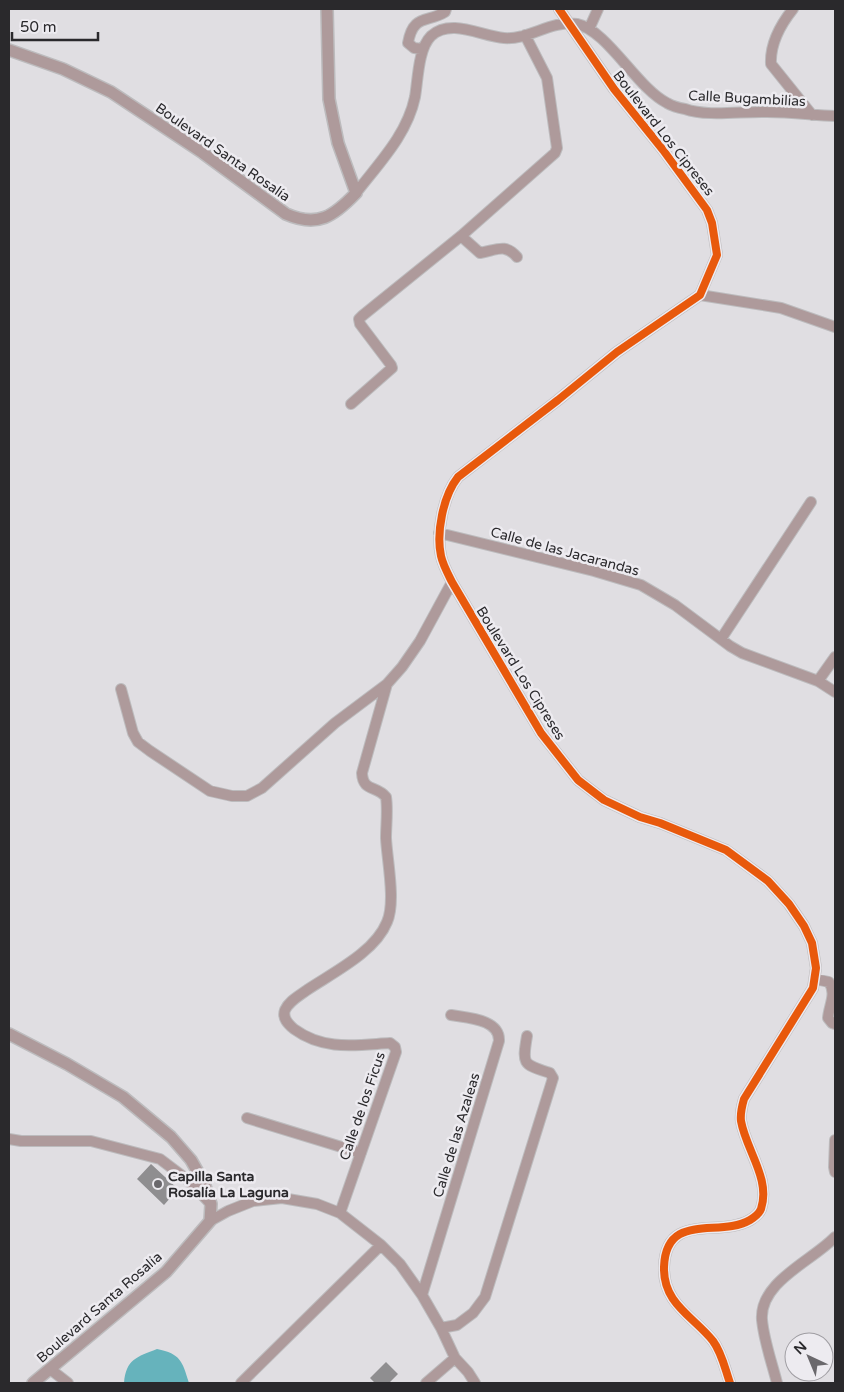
<svg xmlns="http://www.w3.org/2000/svg" width="844" height="1392" font-family="'Varela Round',sans-serif">
	<rect width="100%" height="100%" fill="#e0dee2"/>
	<path fill="#66b3bc" d="M157,1349C181,1354 182,1361 189,1383H124C126,1359 137,1357 157,1349Z"/>
	<path fill="#8f8e90" d="M151,1164L178,1189L164,1205L137,1179Z
		M386,1362L398,1374L389,1383H375L370,1378Z"/>
	<g fill="none" stroke-linecap="round" stroke-linejoin="round">
		<g stroke="#bcbbbd" stroke-width="12">
			<path id="minor" d="M559,9L614,89L663,150L707,210L712,223L717,255L700,295L617,352L558,400L458,477C443,496 436,533 441,556C443,565 448,574 452,582L541,733L578,780L604,800L640,817L660,823L726,850L768,881L789,904L804,926L812,943L816,968L813,988L744,1099C742,1106 740,1113 741,1121C746,1150 771,1179 761,1209C759,1214 755,1217 750,1220C719,1238 666,1211 664,1267C663,1304 693,1316 713,1341C722,1353 725,1369 730,1383
				M793,9C781,24 770,44 771,64L812,115
				M589,29L598,9
				M423,49L414,48L408,43C413,14 427,23 445,12L446,9
				M356,193C379,163 407,135 415,97C418,80 418,49 431,36C451,18 481,36 504,38C529,40 551,20 577,24C607,30 637,88 667,103C672,106 679,108 685,109C707,117 743,111 767,112C790,112 813,115 835,116
				M461,236L480,253C497,250 505,243 517,257
				M700,295L781,308L835,327
				M351,404L392,368L391,365L360,324L359,319L362,316L461,236L555,153L557,148L547,78L525,35
				M439,533L594,571L641,585L675,605L730,646L742,653L818,681L835,692
				M721,639L811,502
				M818,681L835,657
				M121,689L133,733L138,742L150,751L210,791L232,796H247L262,788L335,723L387,684L402,667L420,641L452,582
				M815,979L829,982C837,994 829,1005 828,1018L832,1023L835,1024
				M247,1118L361,1153
				M9,1139L21,1141H91L160,1159L189,1181L210,1203
				M835,1140L834,1167L835,1172
				M340,1213L396,1052L395,1047L390,1043C356,1045 324,1051 294,1029C288,1024 282,1018 285,1010C289,1001 299,996 307,990C334,972 375,952 387,922C396,902 387,860 386,838C386,825 388,810 386,797C376,785 363,792 362,773L387,684
				M210,1221L228,1211L253,1201L282,1198L317,1204L340,1213L381,1245L400,1264L422,1295L441,1328L455,1358L468,1372L475,1383
				M422,1295L499,1041C500,1019 467,1018 451,1015
				M441,1328L457,1325L473,1313L485,1297L553,1078L550,1073C523,1064 522,1065 527,1036
				M50,1369L68,1383
				M241,1383L381,1245
				M426,1383L455,1358
				M777,1383C772,1363 764,1341 762,1320C759,1282 812,1261 835,1237"/>
		</g>
		<g stroke="#bcbbbd" stroke-width="14">
			<path id="tertiary" d="M9,50L63,69L111,92L203,153L286,214C318,228 334,216 356,193L338,143L329,99L327,9
				M9,1034L67,1064L123,1097L171,1137L191,1160L204,1183L211,1204L210,1221L166,1272L33,1383"/>
		</g>
		<use href="#minor" stroke="#ae9a9b" stroke-width="10"/>
		<use href="#tertiary" stroke="#ae9a9b" stroke-width="11"/>
		<g stroke="#edebf0" stroke-width="11">
			<path id="cycleway" d="M559,9L614,89L663,150L707,210L712,223L717,255L700,295L617,352L558,400L458,477C443,496 436,533 441,556C443,565 448,574 452,582L541,733L578,780L604,800L640,817L660,823L726,850L768,881L789,904L804,926L812,943L816,968L813,988L744,1099C742,1106 740,1113 741,1121C746,1150 771,1179 761,1209C759,1214 755,1217 750,1220C719,1238 666,1211 664,1267C663,1304 693,1316 713,1341C722,1353 725,1369 730,1383"/>
		</g>
		<use href="#cycleway" stroke="#e8590c" stroke-width="8"/>
	</g>
	<circle fill="#6a686c" stroke="#edebf0" stroke-width="2" cx="158" cy="1184" r="5"/>
	<g text-anchor="middle" stroke-width="5" stroke-linejoin="round" paint-order="stroke">
		<g font-size="14" fill="#2a292c" stroke="#edebf0">
			<text transform="translate(747 98) rotate(3)" y="5">Calle Bugambilias</text>
			<text transform="translate(664 133) rotate(52)" y="5">Boulevard Los Cipreses</text>
			<text transform="translate(223 152) rotate(35)" y="5">Boulevard Santa Rosalía</text>
			<text transform="translate(565 551) rotate(15)" y="5">Calle de las Jacarandas</text>
			<text transform="translate(521 673) rotate(58)" y="5">Boulevard Los Cipreses</text>
			<text transform="translate(362 1106) rotate(-71)" y="5">Calle de los Ficus</text>
			<text transform="translate(456 1135) rotate(-73)" y="5">Calle de las Azaleas</text>
			<text transform="translate(99 1307) rotate(-41)" y="5">Boulevard Santa Rosalía</text>
		</g>
		<g font-size="14" font-weight="bold" fill="#2a292c" stroke="#edebf0" text-anchor="start">
			<text x="168" y="1181">Capilla Santa<tspan x="168" dy="16">Rosalía La Laguna</tspan></text>
		</g>
	</g>
	<rect width="844" height="1392" fill="none" stroke="#2a292c" stroke-width="20"/>
	<g transform="translate(809 1357) rotate(316)"><circle r="24" fill="#edebf0" stroke="#9f9da2"/>
	<path d="M0-4L9 19L0 12L-9 19Z" fill="#6a686c"/>
	<text y="-8" font-size="14" font-weight="bold" text-anchor="middle" fill="#2a292c">N</text>
	</g>
	<path d="M12 32v8h86v-8" fill="none" stroke="#2a292c" stroke-width="2.5"/>
	<text x="20" y="32" font-size="15" fill="#2a292c" stroke="#edebf0" stroke-width="4" paint-order="stroke">50 m</text>
</svg>
